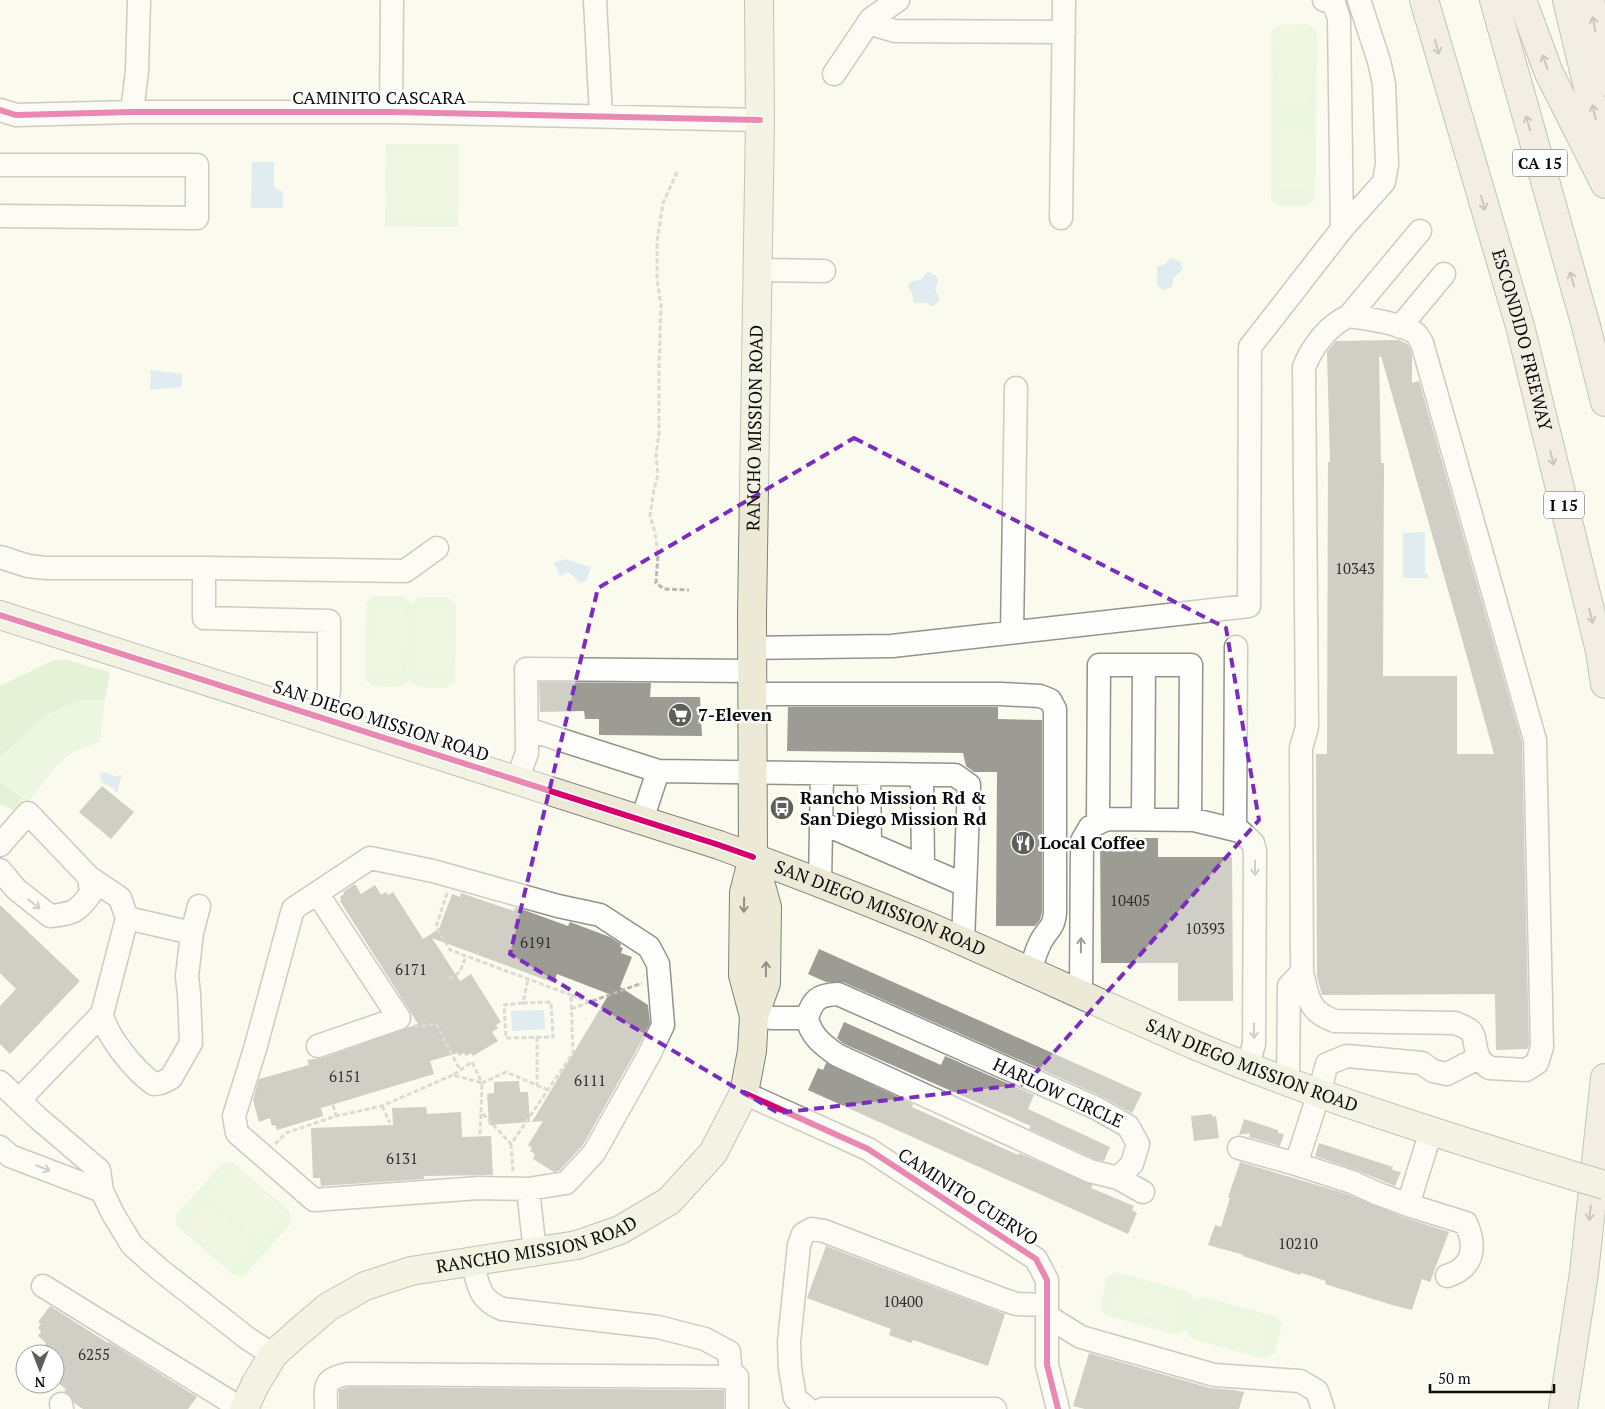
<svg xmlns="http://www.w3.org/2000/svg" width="1605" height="1409" font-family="'PT Serif',serif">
	<rect width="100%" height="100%" fill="#fafaee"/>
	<path fill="#ddf1ce" d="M1308,24L1317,32L1315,199L1307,206H1278L1271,199V32L1278,25Z
		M386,144H459L458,227L385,226Z
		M374,596H403L411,604L419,597H448L456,605L455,681L447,688L418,687L410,680L402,687L372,686L365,680L366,603Z
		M105,699L100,742L72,752L57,765L19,814L13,810L22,796L0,782V757L44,716L80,700Z
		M233,1162L290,1212L291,1223L245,1275L235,1276L177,1226L176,1215L223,1163Z
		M1116,1272L1189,1292L1194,1301L1204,1297L1277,1317L1282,1325L1274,1354L1265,1359L1192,1339L1186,1330L1177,1335L1105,1315L1100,1307L1107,1278Z"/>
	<path fill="#cce8bb" d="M54,660H67L110,672L105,699L80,700L44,716L0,757V686Z
		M0,782L22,797L13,810L0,804Z"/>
	<path fill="#e8f4d7" d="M1308,24L1307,99H1280L1278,25Z
		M1279,131H1306L1307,190H1280Z
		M392,156H419V215H392Z
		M426,156H453L452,215H425Z
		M375,612H402L401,671H374Z
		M420,613H447L446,672H419Z
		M237,1168L284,1210L259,1238L212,1196Z
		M207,1205L251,1243L233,1264L189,1225Z
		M1122,1283L1178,1299L1171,1325L1115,1309Z
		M1209,1307L1266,1323L1259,1349L1202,1333Z"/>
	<path fill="#c4dbf4" d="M252,162H274V187L283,192V208H251Z
		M1172,258L1181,262C1185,272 1178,272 1173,279L1172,287L1163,290L1157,285V267L1165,264L1168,260Z
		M930,272L937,277L938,281L935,289L940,299L934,306H930L926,303H915L913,300V295L908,287C909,279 915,282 921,279L926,273Z
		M151,370L182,374V387L150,390Z
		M1425,532V574H1428V578H1403V533Z
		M565,559L591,567L586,581L580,583L568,572L560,576L554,563Z
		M104,772L118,777L122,775L117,792H115V789L101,782L100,774Z
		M544,1010L545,1029L512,1031L511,1011Z"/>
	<path fill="#9c9b94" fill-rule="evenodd" d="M1399,340L1407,344L1410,348L1412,355V383L1419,381L1522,742L1529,1045L1527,1049L1496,1050L1495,994L1322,995L1317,977L1316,754H1327L1328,462H1330L1327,352L1336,341ZM1381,356L1464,646L1494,754H1457V676H1383L1384,463H1381L1379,357Z
		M539,682L651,683L650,697H700L702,736L599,735V719H585L584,711L540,712Z
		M788,707H998V719L1042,720V912L1040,920L1035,926H996L997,772H974L966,766L963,753L787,751Z
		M102,786L134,812L111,839L79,812Z
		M1100,838H1158V857H1232L1233,1001H1178V963H1101Z
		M355,884L361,894L375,885L381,895L386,892L388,895L393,892L423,939L439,929L452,894L460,897L461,893L514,911L515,908L524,910L568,926L570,922L610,937L621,944L620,947L623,948L621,953L632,957L620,987L648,1005L650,1023L637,1049L583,1145L559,1171L554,1172L533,1159L535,1154L530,1151L532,1148L528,1145L543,1121L532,1122L609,994L557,974L554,983L432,938L460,981L471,974L501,1022L496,1025L498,1028L492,1032L498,1041L473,1056L471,1053L466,1056L464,1053L459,1056L458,1053L430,1061L434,1074L321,1108L323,1116L277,1130L275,1125L272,1126L270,1118L259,1122L253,1100L259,1079L309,1065L307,1060L322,1058L418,1024L340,901L341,900L340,897L344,894L343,892Z
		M0,905L80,981L10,1054L0,1044V1006L16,989L0,973Z
		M819,949L1142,1093L1132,1113L1099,1095L843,982H826L808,974Z
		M844,1022L941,1065L945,1056L1034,1095L1028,1109L1110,1147L1104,1161L1094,1159L1029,1129L1031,1126L844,1044L837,1038Z
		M826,1063L913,1104L912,1107L1018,1155L1019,1153L1093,1185L1091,1188L1134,1206L1132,1210L1137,1213L1128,1234L808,1090L818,1068L823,1070Z
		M519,1081L520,1092H528L530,1122L489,1125L487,1094L494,1093V1082Z
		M426,1107L427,1114L461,1112L462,1137L491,1136L493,1175L424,1176V1179L321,1186L320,1178H313L311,1128L393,1125L392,1108Z
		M1212,1114V1117L1216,1116L1219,1138L1194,1141L1191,1116Z
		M1244,1119L1278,1130V1133L1284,1134L1280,1146L1249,1137L1250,1133L1239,1135Z
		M1319,1143L1393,1167L1392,1170L1401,1172L1395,1186L1356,1170L1315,1156Z
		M1240,1162L1347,1194L1403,1217L1449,1232L1430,1282L1422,1279L1412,1310L1392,1305L1325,1284L1326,1281L1301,1273L1300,1275L1243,1256L1244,1255L1208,1245L1215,1225L1221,1227L1230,1198L1228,1197Z
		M826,1246L1005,1314L988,1366L913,1340L911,1343L889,1335L891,1329L807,1298Z
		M50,1306L108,1343L109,1342L197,1397L188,1409H83L74,1403L70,1395L64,1391L66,1389L55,1381V1354H38L46,1343L38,1336L41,1331L38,1328L41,1324L38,1322Z
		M1089,1353L1210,1388L1234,1390L1244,1392L1239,1409H1085L1073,1406Z
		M349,1387L724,1390V1409H339V1390Z"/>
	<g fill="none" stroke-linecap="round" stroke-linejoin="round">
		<g stroke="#93938d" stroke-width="25">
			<path id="minor" d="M595,0L601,116
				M868,23L895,31L1064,32
				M834,74L871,19L898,0
				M0,110L16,115L132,112H391L760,120
				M132,112L137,71L139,0
				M391,112L392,0
				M0,165H197V218L0,216
				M1061,218L1064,0
				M1342,229L1384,182L1387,164L1384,84L1379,61L1359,0
				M757,270L824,271
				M1349,316C1365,318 1403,324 1415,333C1418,335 1420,340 1422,343L1535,740L1542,1047L1537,1063L1526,1070L1489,1068C1485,1064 1480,1061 1478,1056C1471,1035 1480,1032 1455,1023L1335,1021C1308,1012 1308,997 1302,972L1301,748L1307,727L1304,367C1312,347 1328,325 1349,316Z
				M1349,316L1420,231
				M1400,327L1444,274
				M0,557L28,566L46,568H204
				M1012,632L1016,388
				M752,648L892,646L1249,606L1250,347L1342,229L1339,19L1334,3L1324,0
				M753,694H1001L1040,696L1050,700L1055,709V913C1053,930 1048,928 1041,941C1036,951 1033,961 1030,972
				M323,719L329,691V621L204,618V568L405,571L437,548
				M527,729L658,771L642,820
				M658,771L955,775L969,785L963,942
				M869,774L870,844
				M922,775L923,867
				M517,780L527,753L526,669L752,671
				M1143,819L1144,665
				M1098,822L1099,665H1191L1190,820
				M822,823L965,885
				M1235,830L1236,647
				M0,845L28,813L89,877L91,893C78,912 72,914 50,916L16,889L0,870
				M89,877L120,898L127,918L192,933
				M820,883L822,774
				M317,893L399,1018L318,1046
				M127,918L102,1014C106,1036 136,1072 154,1084L161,1083L171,1078L191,1043L189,994L187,976L192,933L199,906
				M1081,994L1082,841L1090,827L1107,819L1194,820L1240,831L1253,843L1255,851L1254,1044L1248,1065
				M754,1016L773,1018H807C811,1036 822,1044 837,1055L1090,1171L1118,1178L1132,1164L1138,1144L1128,1126L1094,1107L838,994C818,995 813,999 807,1018
				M1288,1081L1289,986L1302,972
				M0,1082L38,1118L99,1170L102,1191L10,1156L0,1147
				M744,1093L868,1149L1036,1259L1047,1280V1365L1058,1409
				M19,1100L102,1014
				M1431,1131L1408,1205L1466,1223C1476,1246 1475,1267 1447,1276
				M1239,1148L1296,1164
				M1118,1178L1143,1192
				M528,1189L479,1188L314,1200L237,1133L234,1116L255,1049L293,909L370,858L433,871L558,906L600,915L649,947L658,964L663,1025L649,1055L594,1153L566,1183L528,1189L535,1252
				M102,1191L113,1214L132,1245L159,1269L247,1338L273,1355
				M1408,1205L1376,1193L1352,1182L1296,1164L1319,1093L1327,1064L1347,1056L1422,1063L1433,1071L1447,1074L1478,1058
				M472,1261C479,1285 477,1298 502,1309L658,1327L705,1339L729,1352L731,1377
				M43,1286L242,1409
				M1047,1316L1081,1337L1214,1375L1300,1381L1317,1391L1323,1409
				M61,1404L62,1409
				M326,1409C326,1386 322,1379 348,1374L737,1377V1409
				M808,1409L795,1398L790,1368L789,1342L799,1245L803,1234L812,1229L824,1231L999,1298L1016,1304L1047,1305
				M823,1409H995"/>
		</g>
		<g stroke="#80807a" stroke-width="30">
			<g id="major">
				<path id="s1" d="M0,615L719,845C790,871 860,898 930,927C1020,966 1109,1008 1199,1047C1321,1098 1448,1137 1574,1176"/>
				<path id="s2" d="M753,857L752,614L760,120L759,0"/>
				<path id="s3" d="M244,1409L255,1385L273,1355L295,1335L328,1307L365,1286L411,1271L577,1245L620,1230L669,1201L713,1153L744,1093L752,1051L754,1016L766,983L767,907L753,857L744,893L743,975L754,1016"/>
			</g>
		</g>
		<g stroke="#80807a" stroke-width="30">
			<g id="highway">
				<path id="s4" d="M1424,0L1520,326L1600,651L1605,684"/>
				<path d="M1494,0L1586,326L1605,402"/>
				<path d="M1522,0L1549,73L1605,184"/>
				<path d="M1567,0L1605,159"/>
				<path d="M1590,0L1605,81"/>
				<path d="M1563,1409L1584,1273L1605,1078"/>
			</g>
		</g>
		<path stroke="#b7b7b5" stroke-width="3" stroke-dasharray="5 2.5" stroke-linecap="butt" d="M677,172L663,203L657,242V280L661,304L659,369V434L656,455L658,475L654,489L650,515L655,533L658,555L656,583L664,589L689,590
			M447,893L436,927L450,950L571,995
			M449,979L460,972L466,956
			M523,1003L504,1005L506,1038L553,1037L551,1002L523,1003L528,979
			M571,1009L642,983
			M414,1025L418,1027L436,1024L460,1070
			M537,1037V1085
			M548,1090L506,1072L482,1083L472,1062L453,1075L482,1083L481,1112L511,1144L573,1053L571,995L590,1002
			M333,1105L336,1116
			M382,1106L390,1123
			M480,1134L481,1112
			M275,1144L286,1133L336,1116L382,1106L453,1075
			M511,1144L513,1171"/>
		<use href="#minor" stroke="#fefefc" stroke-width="22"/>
		<use href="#major" stroke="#ecead6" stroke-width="28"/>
		<use href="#highway" stroke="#e9e1d4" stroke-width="28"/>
		<g stroke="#80807a" stroke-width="30" stroke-linecap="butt">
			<path id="major-bridge" d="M1574,1176L1605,1185"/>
		</g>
		<use href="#major-bridge" stroke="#ecead6" stroke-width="28"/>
		<g stroke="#fff" stroke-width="9">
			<path id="cycleway" d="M0,110L16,115L132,112H391L760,120
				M0,615L719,845L753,857
				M744,1093L868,1149L1036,1259L1047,1280V1365L1058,1409"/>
		</g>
		<use href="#cycleway" stroke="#d6006c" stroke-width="6"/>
	</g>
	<defs><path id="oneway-shaft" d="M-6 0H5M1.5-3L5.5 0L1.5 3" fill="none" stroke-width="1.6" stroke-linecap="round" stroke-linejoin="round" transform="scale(1.25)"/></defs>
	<g stroke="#908b84">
		<use href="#oneway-shaft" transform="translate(1594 24) rotate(-101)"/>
		<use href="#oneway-shaft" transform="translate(1437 47) rotate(74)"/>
		<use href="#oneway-shaft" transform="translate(1545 62) rotate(-110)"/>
		<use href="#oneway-shaft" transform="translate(1594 112) rotate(-103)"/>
		<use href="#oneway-shaft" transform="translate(1528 123) rotate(-106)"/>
		<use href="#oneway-shaft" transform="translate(1483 203) rotate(74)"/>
		<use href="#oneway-shaft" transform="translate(1572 279) rotate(-106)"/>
		<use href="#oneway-shaft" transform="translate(1552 458) rotate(76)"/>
		<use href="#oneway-shaft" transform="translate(1591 616) rotate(76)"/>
		<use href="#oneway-shaft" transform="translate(1590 1213) rotate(96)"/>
	</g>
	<g stroke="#9d9d9c">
		<use href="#oneway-shaft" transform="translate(1255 868) rotate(90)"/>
		<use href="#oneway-shaft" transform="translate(34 904) rotate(39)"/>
		<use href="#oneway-shaft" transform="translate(1081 945) rotate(-89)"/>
		<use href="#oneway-shaft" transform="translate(1254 1031) rotate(90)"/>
		<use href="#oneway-shaft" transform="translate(43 1168) rotate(21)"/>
	</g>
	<g stroke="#929185">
		<use href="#oneway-shaft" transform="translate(744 905) rotate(91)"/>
		<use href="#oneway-shaft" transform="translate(766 969) rotate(-89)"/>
	</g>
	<path d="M0 0H1605V1409H0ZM854,438L1226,628L1259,820L1026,1084L778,1113L510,954L598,588Z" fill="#fafaee" fill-opacity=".55" fill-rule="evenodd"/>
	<path fill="none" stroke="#7b2cbf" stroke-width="4" stroke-dasharray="10 6" stroke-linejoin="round" d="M854,438L1226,628L1259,820L1026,1084L778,1113L510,954L598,588Z"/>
	<defs>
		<g id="supermarket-disc" transform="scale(1.25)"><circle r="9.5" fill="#5f5f5a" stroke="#fff"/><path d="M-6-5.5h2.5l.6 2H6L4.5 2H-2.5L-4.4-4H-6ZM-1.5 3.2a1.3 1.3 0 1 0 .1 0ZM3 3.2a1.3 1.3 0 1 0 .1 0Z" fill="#fff"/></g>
		<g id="bus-disc" transform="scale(1.25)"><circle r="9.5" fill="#5f5f5a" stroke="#fff"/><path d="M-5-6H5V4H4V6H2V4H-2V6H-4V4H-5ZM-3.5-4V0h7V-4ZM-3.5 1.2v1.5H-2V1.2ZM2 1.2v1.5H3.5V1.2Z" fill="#fff"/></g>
		<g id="restaurant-disc" transform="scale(1.25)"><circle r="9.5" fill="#5f5f5a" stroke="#fff"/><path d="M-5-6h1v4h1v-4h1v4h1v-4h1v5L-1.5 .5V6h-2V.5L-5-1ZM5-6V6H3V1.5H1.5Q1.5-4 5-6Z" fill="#fff"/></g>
	</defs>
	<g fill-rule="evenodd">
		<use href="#supermarket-disc" x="680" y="715"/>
		<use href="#bus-disc" x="782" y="808"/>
		<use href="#restaurant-disc" x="1023" y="843"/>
	</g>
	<g text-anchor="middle" stroke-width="5" stroke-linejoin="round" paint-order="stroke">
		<g font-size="15" fill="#2f2f2d">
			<text x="1355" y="574">10343</text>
			<text x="1130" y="906">10405</text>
			<text x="1205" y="934">10393</text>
			<text x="536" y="948">6191</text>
			<text x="411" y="975">6171</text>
			<text x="345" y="1082">6151</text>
			<text x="590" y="1086">6111</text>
			<text x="402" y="1164">6131</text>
			<text x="1298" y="1249">10210</text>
			<text x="903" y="1307">10400</text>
			<text x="94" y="1360">6255</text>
		</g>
		<g fill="#fff" stroke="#545454" stroke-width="1">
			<rect x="1512.5" y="149.5" width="55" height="27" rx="4"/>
			<rect x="1544" y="491.5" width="40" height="27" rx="4"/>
		</g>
		<g font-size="16" font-weight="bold" fill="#0b0b0b">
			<text x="1540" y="169">CA 15</text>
			<text x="1564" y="511">I 15</text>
		</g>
		<g font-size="18" fill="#0b0b0b" stroke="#fff">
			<text x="379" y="104">CAMINITO CASCARA</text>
			<text dy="6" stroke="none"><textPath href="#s4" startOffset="354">ESCONDIDO FREEWAY</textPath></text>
			<text dy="6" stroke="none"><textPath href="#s2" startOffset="429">RANCHO MISSION ROAD</textPath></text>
			<text transform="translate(381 721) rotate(18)" y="6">SAN DIEGO MISSION ROAD</text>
			<text dy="6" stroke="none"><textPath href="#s1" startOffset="928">SAN DIEGO MISSION ROAD</textPath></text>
			<text dy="6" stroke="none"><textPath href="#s1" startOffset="1332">SAN DIEGO MISSION ROAD</textPath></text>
			<text transform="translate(1058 1093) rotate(25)" y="6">HARLOW CIRCLE</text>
			<text transform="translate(968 1197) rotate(33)" y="6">CAMINITO CUERVO</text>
			<text dy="6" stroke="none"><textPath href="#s3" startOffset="354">RANCHO MISSION ROAD</textPath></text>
		</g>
		<g font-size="18" font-weight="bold" fill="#0b0b0b" stroke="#fff" text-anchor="start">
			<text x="698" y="721">7-Eleven</text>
			<text x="800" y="804">Rancho Mission Rd &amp;<tspan x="800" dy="21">San Diego Mission Rd</tspan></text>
			<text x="1040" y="849">Local Coffee</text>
		</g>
	</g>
	<g transform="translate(40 1369) rotate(180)"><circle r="24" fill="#ffffff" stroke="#9d9d9d"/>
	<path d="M0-4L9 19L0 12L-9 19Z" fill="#5f5f5a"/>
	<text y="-8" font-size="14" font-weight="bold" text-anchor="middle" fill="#0b0b0b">N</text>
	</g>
	<path d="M1430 1384v8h124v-8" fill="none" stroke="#0b0b0b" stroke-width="2.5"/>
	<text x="1438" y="1384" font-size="15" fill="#0b0b0b" stroke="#ffffff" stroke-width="4" paint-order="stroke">50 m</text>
</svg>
